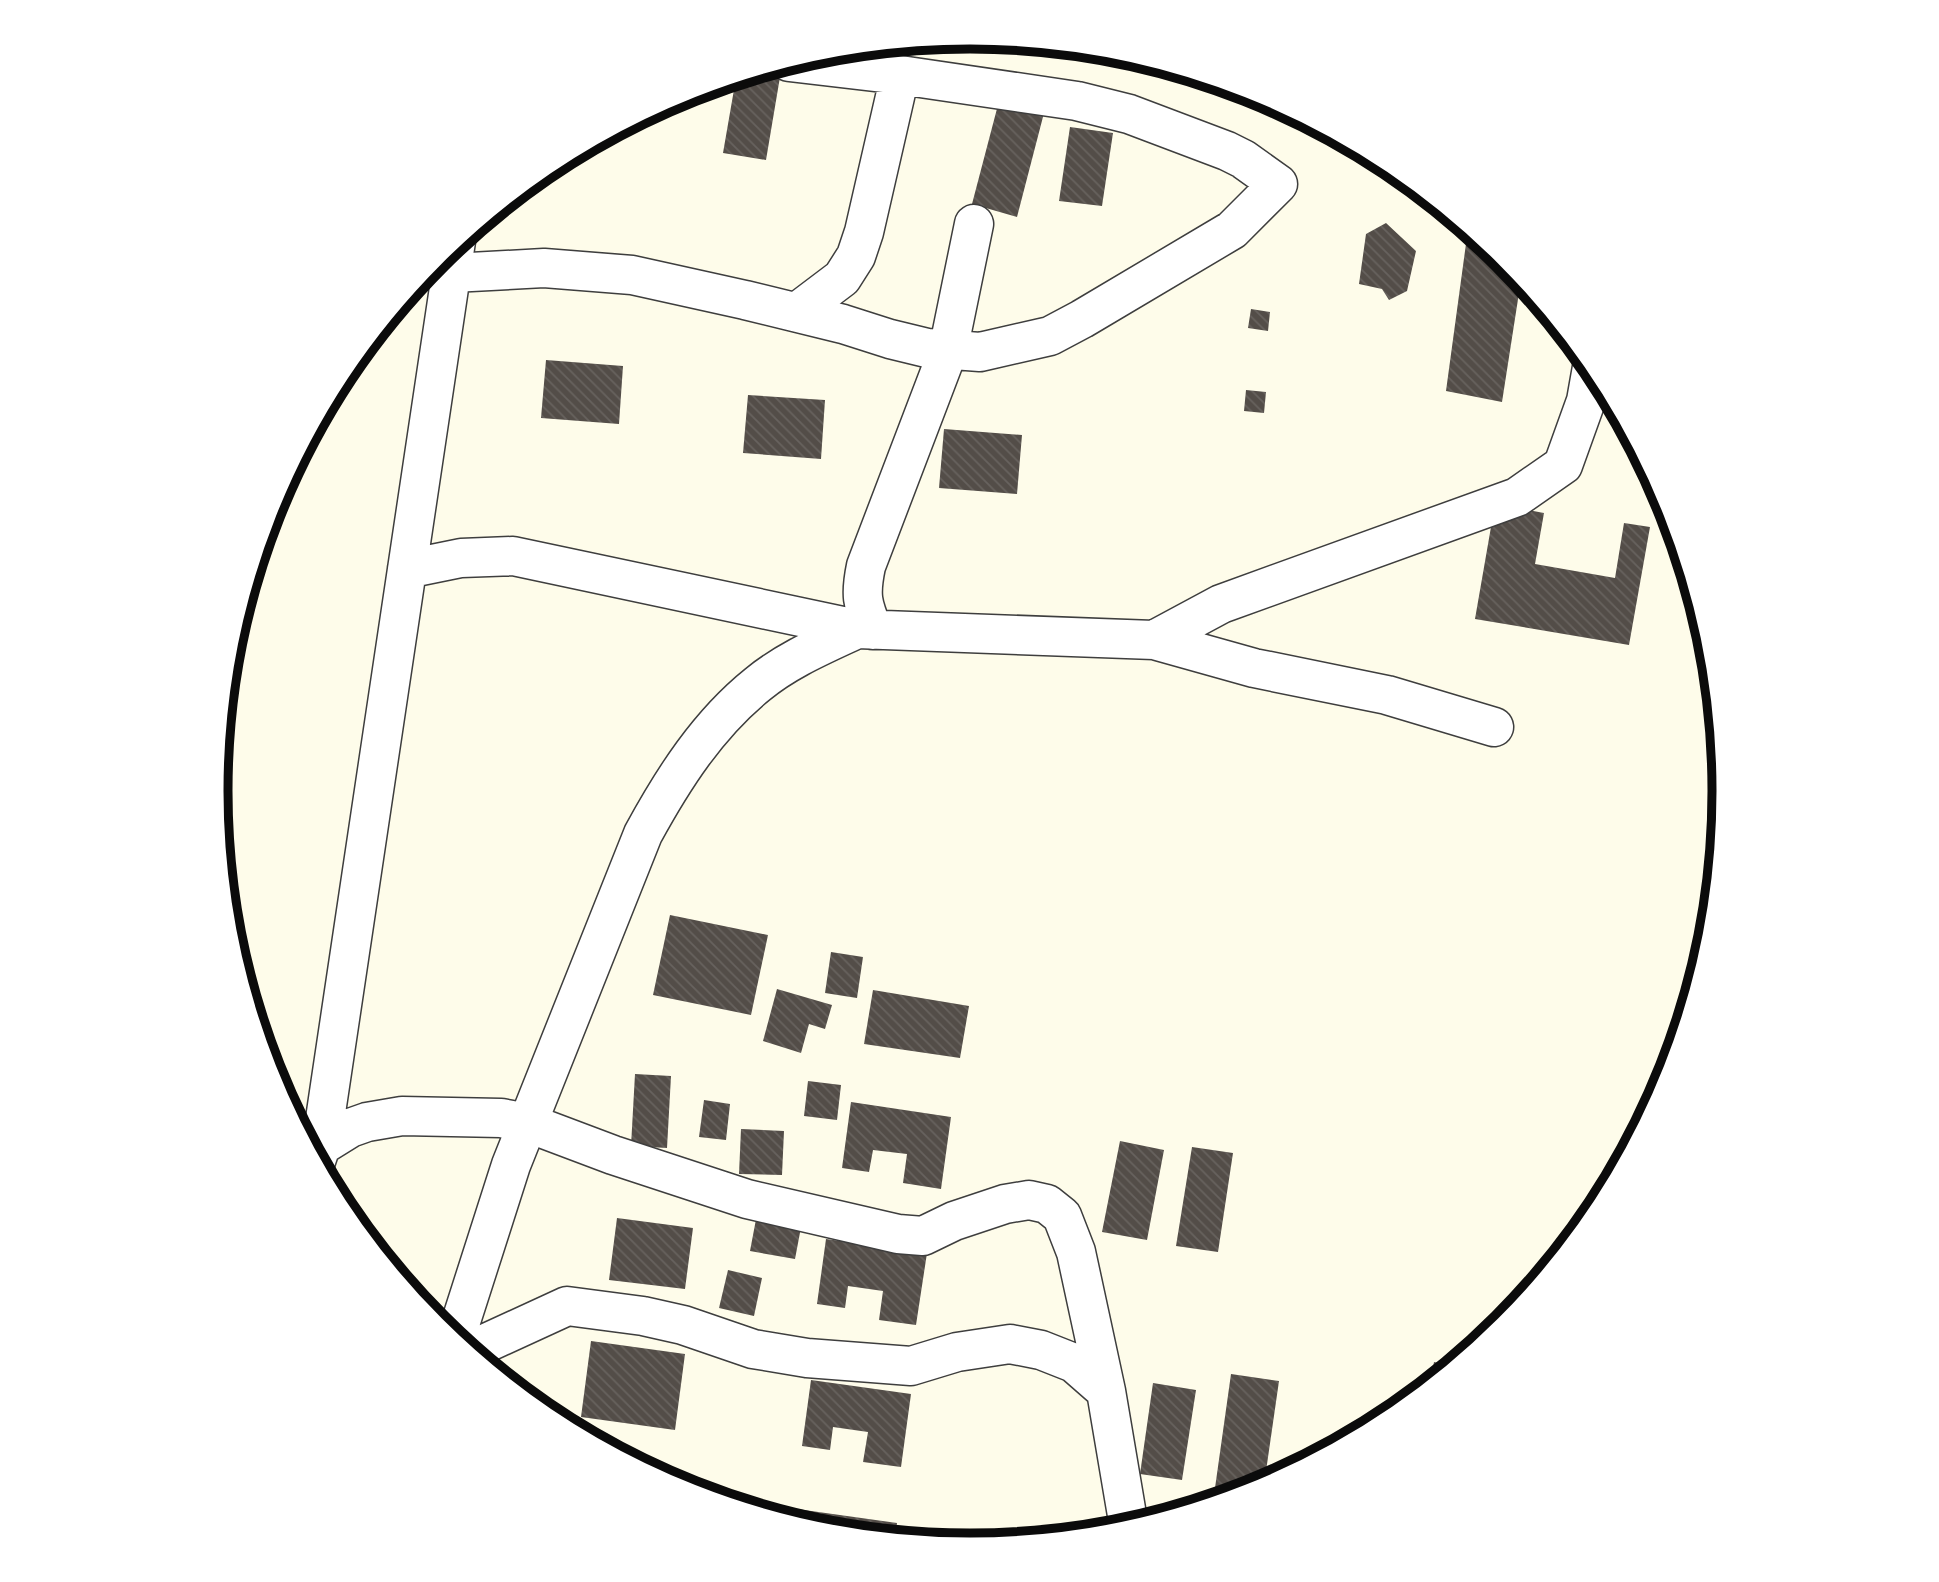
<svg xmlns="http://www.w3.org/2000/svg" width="1939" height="1582" font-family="Spectral,serif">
	<defs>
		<pattern id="building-back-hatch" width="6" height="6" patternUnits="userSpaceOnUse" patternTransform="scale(1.75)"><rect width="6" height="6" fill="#534d48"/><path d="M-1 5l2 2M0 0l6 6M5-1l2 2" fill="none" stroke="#67625e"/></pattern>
	</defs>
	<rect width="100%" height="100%" fill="#fefcea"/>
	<path fill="url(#building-back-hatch)" d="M998,40L1044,44L1043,51L997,45Z
		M752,73L780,77L766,160L723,153L736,78Z
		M999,101L1044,113L1017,217L972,204Z
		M1070,127L1113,133L1102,206L1059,201Z
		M1386,223L1416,251L1407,291L1389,300L1382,289L1359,284L1366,234Z
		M1468,229L1503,258L1521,280L1502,402L1446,391Z
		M1251,309L1270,312L1268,331L1248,328Z
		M546,360L623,366L619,424L541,418Z
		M1246,390L1266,392L1264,413L1244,411Z
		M748,395L825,400L821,459L743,453Z
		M944,429L1022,435L1017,494L939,488Z
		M1495,504L1544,513L1535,564L1615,578L1624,523L1650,527L1629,645L1475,619Z
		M670,915L768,935L751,1015L653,995Z
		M831,952L863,957L857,998L825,993Z
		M777,989L832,1005L825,1029L809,1024L801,1053L763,1041Z
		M873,990L969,1006L960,1058L864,1044Z
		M1668,1033L1680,1035L1666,1080L1661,1090Z
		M635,1074L671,1076L667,1148L631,1146Z
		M808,1081L841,1085L837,1120L804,1116Z
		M704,1100L730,1104L726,1140L699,1137Z
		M851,1102L951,1117L941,1189L903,1183L907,1154L873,1150L869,1172L842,1168Z
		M1642,1102L1654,1103L1638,1132Z
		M741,1129L784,1131L782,1175L739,1174Z
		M1120,1141L1164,1150L1147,1240L1102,1232Z
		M1192,1147L1233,1153L1218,1252L1176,1246Z
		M757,1214L802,1222L795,1259L750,1251Z
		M617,1218L693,1228L685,1289L609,1280Z
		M826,1239L927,1253L916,1325L879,1320L883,1291L848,1286L845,1308L817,1304Z
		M728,1270L762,1278L754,1316L719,1308Z
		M591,1341L685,1354L675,1430L581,1417Z
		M1434,1362L1453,1365L1430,1384Z
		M1231,1374L1279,1381L1264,1485L1244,1492L1215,1488Z
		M811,1380L911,1394L901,1467L863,1462L868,1432L833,1427L830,1450L802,1446Z
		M1153,1383L1196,1390L1182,1480L1140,1474Z
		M797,1509L897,1523L895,1538L822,1531L795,1523Z"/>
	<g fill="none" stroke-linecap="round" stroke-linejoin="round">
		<g stroke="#3e3e3e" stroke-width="41">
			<path id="minor" d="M452,273L544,268L632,275L745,300L843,324L890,339L927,348L980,352L1050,336L1082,319L1232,230L1278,184L1243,159L1227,151L1129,114L1077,101L900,75L789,62
				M797,312L842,278L856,256L864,232L900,75
				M407,569L461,558L513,556L857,629L1154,640L1254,668L1387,695L1494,727
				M873,630C862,603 860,595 866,566L948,351L974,224
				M1154,640L1221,604L1517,497L1563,465L1586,401L1592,367
				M321,1146L350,1128L367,1122L402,1116L501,1118L528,1123L613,1155L747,1199L898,1234L923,1236L954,1221L1005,1204L1029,1200L1047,1204L1062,1216L1076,1252L1106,1391L1129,1527
				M316,1161L321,1146L456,241
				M455,1340L511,1165L643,834C673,779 708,724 758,684C787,660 823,645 857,629
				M469,1351L567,1306L643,1316L683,1325L753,1349L807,1358L911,1366L957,1352L1010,1344L1041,1350L1074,1363L1106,1391"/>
		</g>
		<use href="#minor" stroke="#fff" stroke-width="38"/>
	</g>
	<path d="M0 0H1939V1582H0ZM228 791a742 742 0 1 1 1484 0a742 742 0 1 1-1484 0Z" fill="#fff" fill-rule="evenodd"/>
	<path fill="none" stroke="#0b0b0b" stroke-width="9" d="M228 791a742 742 0 1 1 1484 0a742 742 0 1 1-1484 0Z"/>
</svg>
